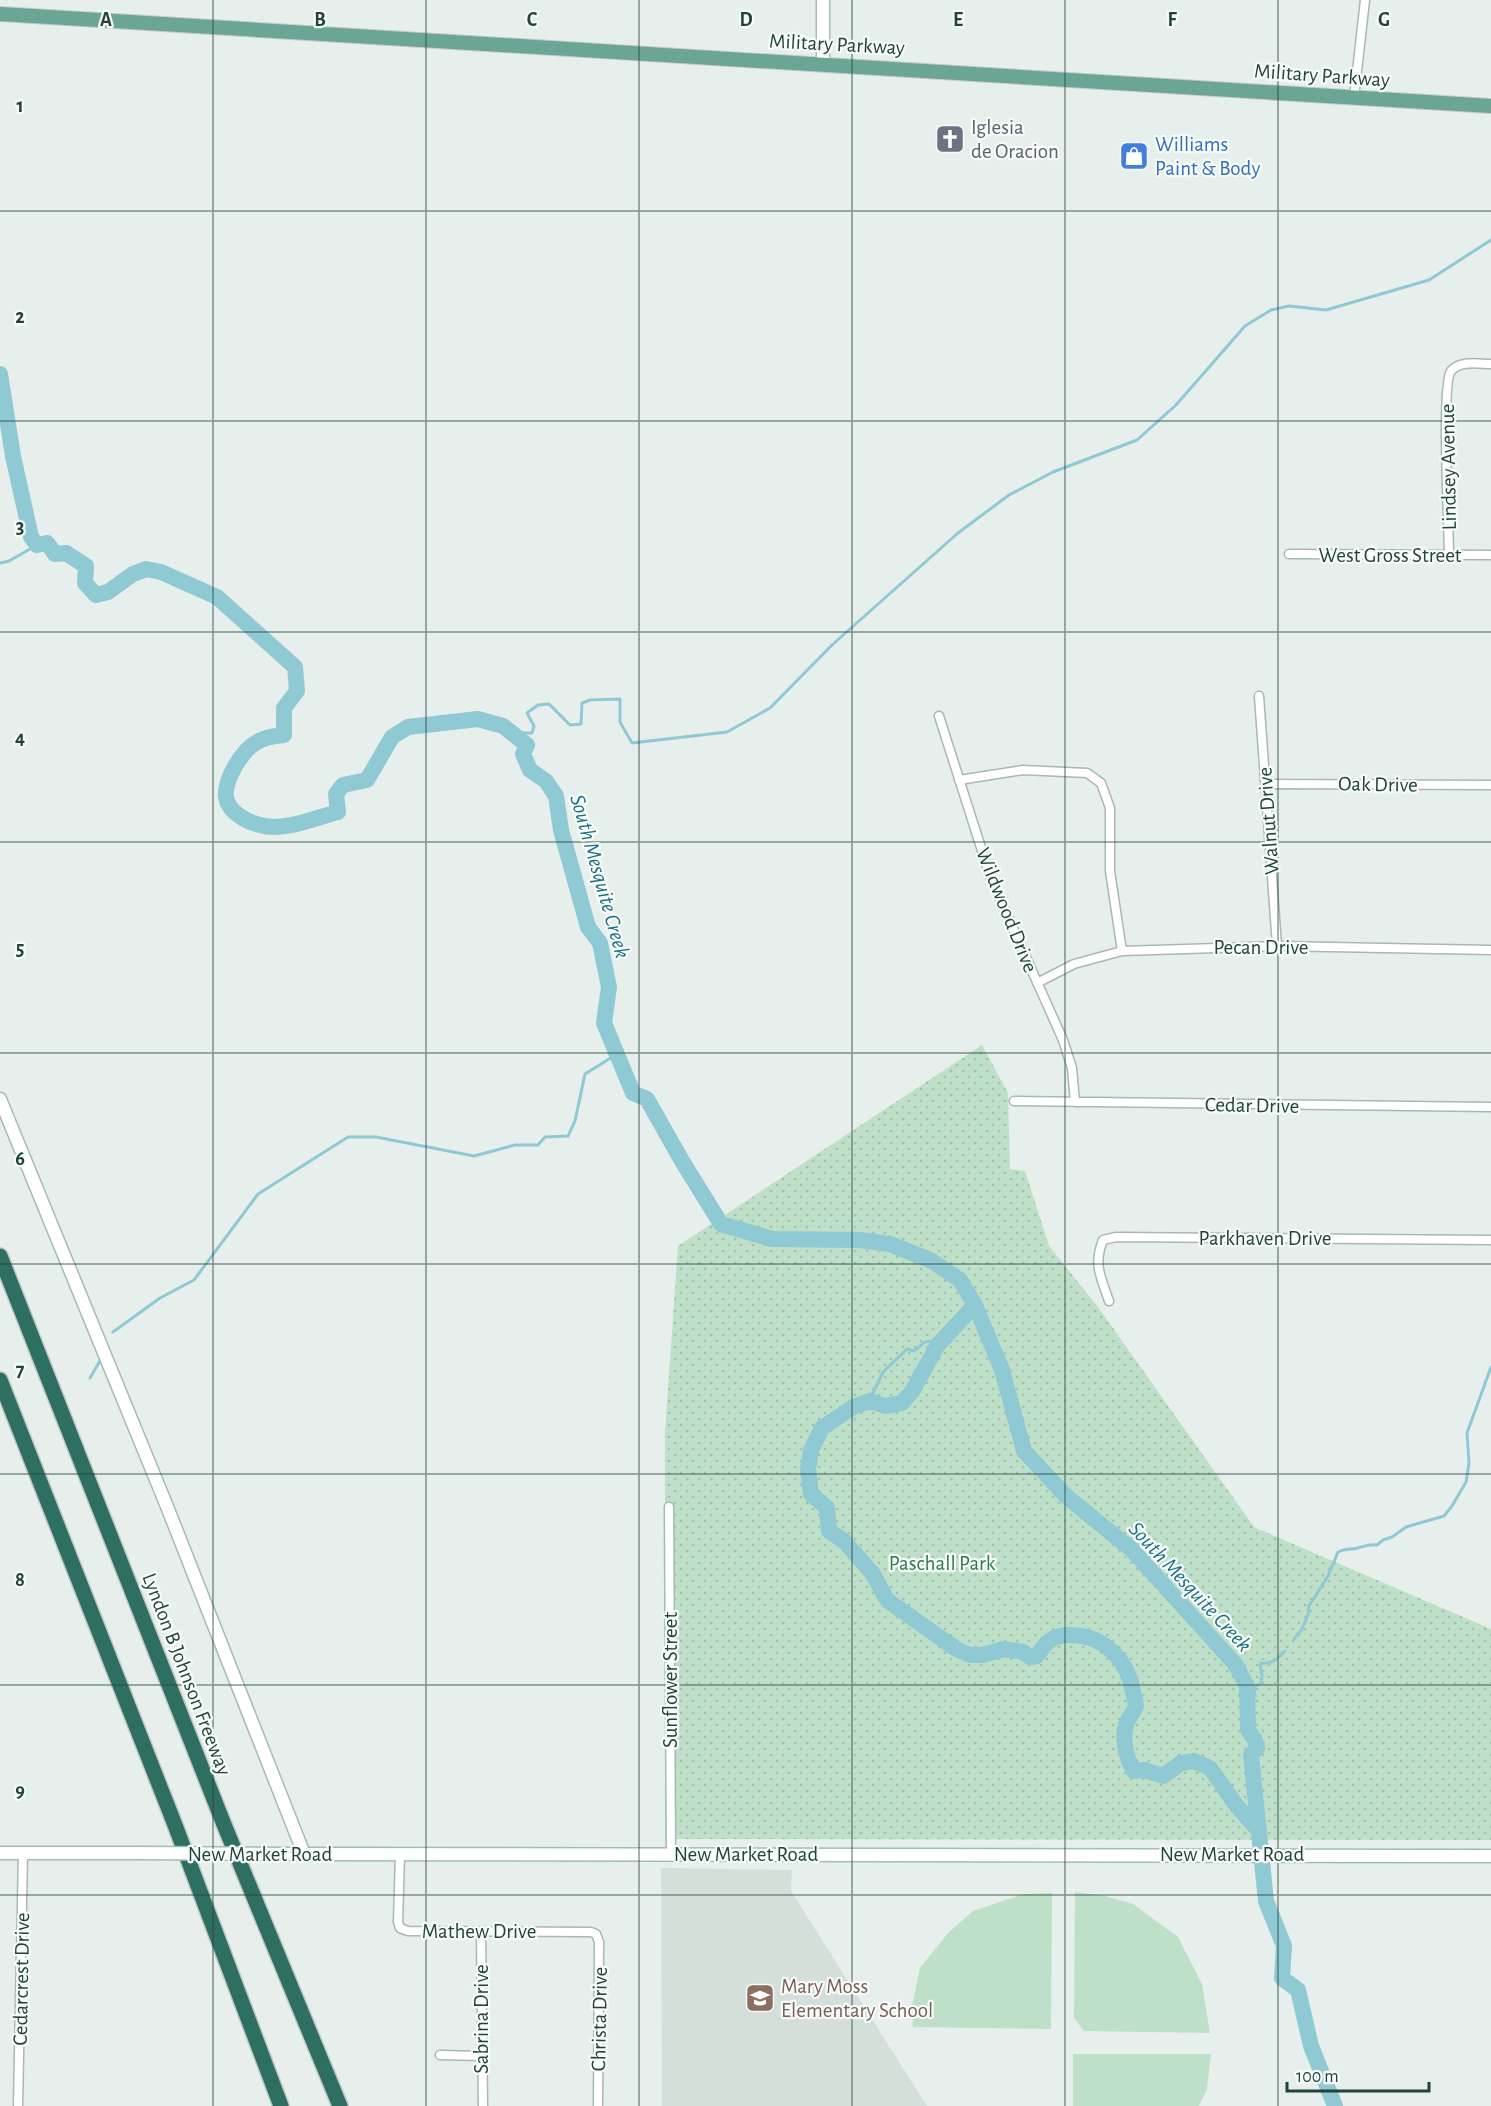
<svg xmlns="http://www.w3.org/2000/svg" width="1491" height="2106" font-family="'Alegreya Sans',sans-serif">
	<defs>
		<pattern id="park-dots" width="8" height="8" patternUnits="userSpaceOnUse" patternTransform="scale(1.5)"><rect width="8" height="8" fill="#bfe0c8"/><path d="M2 2h.1M6 6h.1" fill="none" stroke="#a4c1ad" stroke-width="1.8" stroke-linecap="round"/></pattern>
	</defs>
	<rect width="100%" height="100%" fill="#e6efeb"/>
	<path fill="#d4dfda" d="M661,1868L792,1870L791,1891L927,2106H662Z"/>
	<path fill="url(#park-dots)" d="M982,1045L1008,1093L1010,1169L1025,1171L1049,1246L1098,1307L1254,1527L1491,1629V1840L665,1839V1432L678,1246Z"/>
	<path fill="#bfe0c8" d="M1075,1892L1105,1896L1133,1904L1178,1937L1202,1984L1210,2033L1084,2031L1074,2018Z
		M1052,1893L1051,2029L913,2027L912,2005L920,1968L948,1933L973,1911L1023,1894Z
		M1073,2054H1211L1207,2089L1199,2106H1073Z"/>
	<g fill="none" stroke-linecap="round" stroke-linejoin="round">
		<path stroke="#8ec9d4" stroke-width="3" d="M0,563L9,561L37,545
			M512,733H532L534,726L527,713L538,705L549,704L570,725L581,724L582,703L590,700L620,699V722L632,743L727,732L770,708L832,645L958,533L1009,495L1053,472L1137,440L1176,405L1245,326L1271,310L1289,306L1326,310L1429,280L1491,240
			M113,1332L160,1298L194,1280L258,1194L348,1137H376L474,1156L515,1145H538L545,1137L568,1136L575,1121L585,1074L617,1054
			M90,1378L101,1359
			M857,1406L864,1397L873,1393L883,1372L907,1349L914,1351L925,1342L943,1340
			M1294,1639L1302,1629L1308,1615L1309,1606L1328,1576L1338,1552C1346,1548 1350,1550 1358,1548C1365,1546 1369,1544 1377,1545L1383,1540L1392,1537L1406,1527L1444,1516L1452,1506L1466,1482L1469,1463L1467,1433L1491,1367
			M1247,1703L1255,1696L1254,1687L1261,1683L1262,1675L1260,1665L1261,1663C1272,1665 1278,1658 1285,1651"/>
		<path stroke="#8ec9d4" stroke-width="16" d="M0,374L13,456L31,537L37,545L47,543L55,554L66,553L86,566L85,583L96,595L108,592L133,574L146,569L161,572L217,597L295,667L297,691L284,708V735C275,736 265,737 257,742C242,750 224,780 226,797C228,812 247,822 260,825C284,832 314,818 338,812L336,794L343,785L367,780L392,737L408,727L478,719L503,726L527,745L523,754L530,770L546,781L556,796L561,830L588,927L600,943L609,987L604,1023L633,1093L647,1099L682,1161L721,1224L772,1239L860,1240L890,1244L932,1261L960,1280L975,1305L1002,1370L1024,1451L1067,1497L1131,1549L1235,1664L1247,1686L1248,1730L1255,1740L1257,1748L1251,1755L1266,1901L1284,1946L1282,1978L1298,1990L1311,2046L1335,2106
			M975,1305L937,1346L913,1390L902,1403L885,1406L870,1401L853,1407L822,1428L811,1450L808,1469L811,1494L827,1508L829,1531L844,1541L873,1574L887,1600L956,1649L970,1655H983L1003,1649L1023,1652L1030,1657L1037,1656C1046,1642 1052,1635 1070,1635C1104,1635 1128,1660 1133,1692C1134,1696 1136,1702 1136,1706C1135,1711 1129,1717 1127,1722C1121,1737 1126,1758 1134,1771L1145,1770L1163,1776L1181,1763L1194,1761L1210,1768L1236,1805L1259,1831"/>
		<g stroke="#a8b8b2" stroke-width="11">
			<path id="street" d="M1354,98L1365,0
				M1289,554L1491,555
				M1449,555C1449,530 1441,383 1451,371C1460,360 1479,364 1491,364
				M1259,696L1277,946
				M939,716L991,879L1063,1040L1072,1068L1075,1102
				M959,780L1023,770L1087,773L1101,783L1110,808V871L1122,951
				M1266,784L1491,785
				M1037,983L1074,964L1122,951L1277,946L1491,950
				M1014,1101L1491,1107
				M1109,1301C1101,1277 1093,1265 1103,1240L1116,1237L1491,1240
				M669,1507L671,1854
				M400,1854L398,1922L400,1928L408,1931L591,1932L596,1934L599,1942L598,2106
				M481,1932L483,2106
				M440,2055L481,2056
				M18,2106L23,1853"/>
		</g>
		<g stroke="#a4bbb3" stroke-width="15">
			<path id="secondary" d="M823,0V65
				M0,1099L168,1509L304,1854
				M0,1853H137
				M287,1854L1491,1856"/>
		</g>
		<g stroke="#c2cac8" stroke-width="16">
			<path id="primary" d="M0,14L1491,106"/>
		</g>
		<g stroke="#c2cac8" stroke-width="18">
			<path id="highway" d="M0,1256L223,1822L340,2106
				M0,1380L175,1825L281,2106"/>
		</g>
		<use href="#street" stroke="#fff" stroke-width="8"/>
		<use href="#secondary" stroke="#fff" stroke-width="12"/>
		<use href="#primary" stroke="#6aa596" stroke-width="14"/>
		<use href="#highway" stroke="#2f6f62" stroke-width="15"/>
		<g stroke="#a4bbb3" stroke-width="15" stroke-linecap="butt">
			<path id="secondary-bridge" d="M137,1853L287,1854"/>
		</g>
		<use href="#secondary-bridge" stroke="#fff" stroke-width="12"/>
	</g>
	<path fill="none" stroke="#24423a" stroke-width="1.5" stroke-opacity="0.55" d="M213,0V2106M426,0V2106M639,0V2106M852,0V2106M1065,0V2106M1278,0V2106M0,211H1491M0,421H1491M0,632H1491M0,842H1491M0,1053H1491M0,1264H1491M0,1474H1491M0,1685H1491M0,1895H1491"/>
	<defs>
		<g id="church-square" transform="scale(1.5)"><rect x="-9" y="-9" width="18" height="18" rx="4" fill="#6b7280" stroke="#f7fbf9"/><path d="M-1.2-6h2.4v3.5h3.3v2.4h-3.3V6h-2.4V-.1h-3.3v-2.4h3.3Z" fill="#fff"/></g>
		<g id="shop-square" transform="scale(1.5)"><rect x="-9" y="-9" width="18" height="18" rx="4" fill="#3f7fe0" stroke="#f7fbf9"/><path d="M-5-2.5h2.3a2.7 3.5 0 0 1 5.4 0H5L5.5 6h-11ZM-1.5-2.5h3a1.5 2.3 0 0 0-3 0Z" fill="#fff"/></g>
		<g id="school-square" transform="scale(1.5)"><rect x="-9" y="-9" width="18" height="18" rx="4" fill="#8d6e63" stroke="#f7fbf9"/><path d="M0-5L7-2L0 1L-7-2ZM-4 1L0 2.5L4 1V4Q0 6-4 4Z" fill="#fff"/></g>
	</defs>
	<g fill-rule="evenodd">
		<use href="#church-square" x="950" y="139"/>
		<use href="#shop-square" x="1134" y="156"/>
		<use href="#school-square" x="760" y="1998"/>
	</g>
	<g text-anchor="middle" stroke-width="4.5" stroke-linejoin="round" paint-order="stroke">
		<g font-size="21" fill="#24423a" stroke="#f7fbf9">
			<text transform="translate(837 44) rotate(3)" y="7">Military Parkway</text>
			<text transform="translate(1322 75) rotate(4)" y="7">Military Parkway</text>
			<text transform="translate(1448 467) rotate(-91)" y="7">Lindsey Avenue</text>
			<text x="1390" y="562">West Gross Street</text>
			<text transform="translate(1378 784) rotate(1)" y="7">Oak Drive</text>
			<text transform="translate(1268 821) rotate(-94)" y="7">Walnut Drive</text>
			<text transform="translate(1007 910) rotate(68)" y="7">Wildwood Drive</text>
			<text x="1261" y="954">Pecan Drive</text>
			<text transform="translate(1252 1105) rotate(1)" y="7">Cedar Drive</text>
			<text x="1265" y="1245">Parkhaven Drive</text>
			<text transform="translate(187 1674) rotate(69)" y="7">Lyndon B Johnson Freeway</text>
			<text transform="translate(670 1680) rotate(-90)" y="7">Sunflower Street</text>
			<text x="260" y="1861">New Market Road</text>
			<text x="746" y="1861">New Market Road</text>
			<text x="1232" y="1861">New Market Road</text>
			<text x="479" y="1938">Mathew Drive</text>
			<text transform="translate(21 1979) rotate(-89)" y="7">Cedarcrest Drive</text>
			<text transform="translate(481 2019) rotate(-90)" y="7">Sabrina Drive</text>
			<text transform="translate(599 2019) rotate(-89)" y="7">Christa Drive</text>
		</g>
		<g font-size="21" fill="#5b616d" stroke="#f7fbf9" text-anchor="start">
			<text x="971" y="134">Iglesia<tspan x="971" dy="24">de Oracion</tspan></text>
		</g>
		<g font-size="21" fill="#366cbe" stroke="#f7fbf9" text-anchor="start">
			<text x="1155" y="151">Williams<tspan x="1155" dy="24">Paint &amp; Body</tspan></text>
		</g>
		<g font-size="21" fill="#2d7a4b" stroke="#f7fbf9">
			<text x="942" y="1570">Paschall Park</text>
		</g>
		<g font-size="21" fill="#785e54" stroke="#f7fbf9" text-anchor="start">
			<text x="781" y="1993">Mary Moss<tspan x="781" dy="24">Elementary School</tspan></text>
		</g>
		<g font-size="22" font-style="italic" fill="#1c6f80" stroke="#f7fbf9">
			<text transform="translate(601 876) rotate(74)" y="8">South Mesquite Creek</text>
			<text transform="translate(1191 1586) rotate(47)" y="8">South Mesquite Creek</text>
		</g>
	</g>
	<g font-size="20" text-anchor="middle" font-weight="bold" fill="#24423a" stroke="#f7fbf9" stroke-width="4.5" stroke-linejoin="round" paint-order="stroke">
		<text x="106" y="26">A</text>
		<text x="320" y="26">B</text>
		<text x="532" y="26">C</text>
		<text x="746" y="26">D</text>
		<text x="958" y="26">E</text>
		<text x="1172" y="26">F</text>
		<text x="1384" y="26">G</text>
		<text x="20" y="112">1</text>
		<text x="20" y="323">2</text>
		<text x="20" y="533">3</text>
		<text x="20" y="744">4</text>
		<text x="20" y="955">5</text>
		<text x="20" y="1165">6</text>
		<text x="20" y="1376">7</text>
		<text x="20" y="1586">8</text>
		<text x="20" y="1797">9</text>
	</g>
	<path d="M1287 2082v9h142v-9" fill="none" stroke="#24423a" stroke-width="3"/>
	<text x="1296" y="2082" font-size="18" fill="#24423a" stroke="#f7fbf9" stroke-width="4.5" paint-order="stroke">100 m</text>
</svg>
